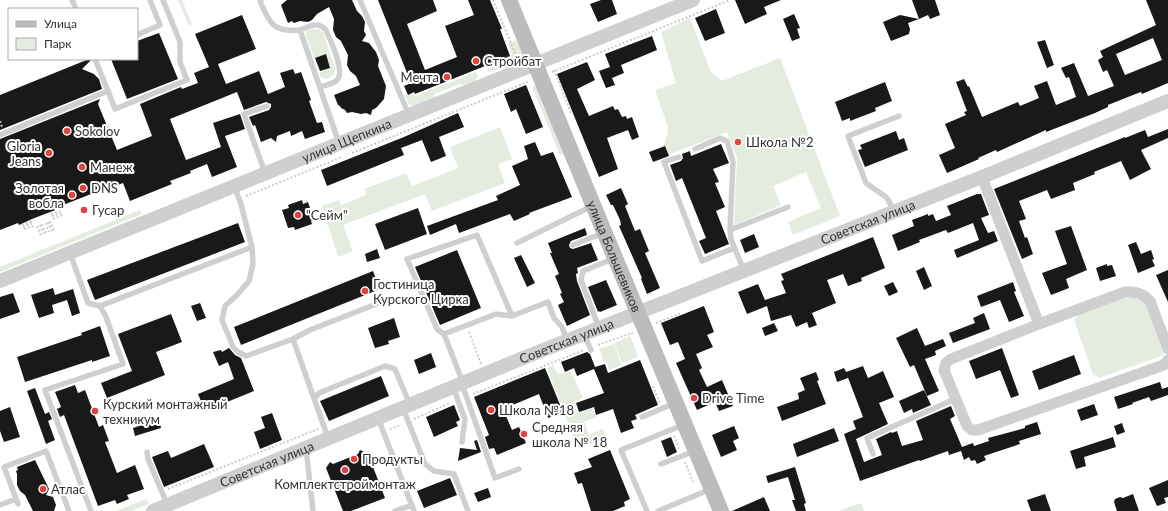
<svg xmlns="http://www.w3.org/2000/svg" width="1168" height="511" font-family="Lato,sans-serif">
	<rect width="100%" height="100%" fill="#fff"/>
	<path fill="#e4ebdf" d="M178,0H182L192,25L189,26Z
		M690,18L711,72L722,81L780,58L840,216L793,235L788,222L821,208L806,172L773,186L781,205L734,225L737,158L727,132L668,155L665,146L663,147L667,136L668,127L655,90L676,83L661,32Z
		M313,29H318L323,32L335,68C335,75 332,77 325,79L321,77L319,72L330,68L325,55L314,58L306,35V31Z
		M517,40L524,58L523,62L507,69L504,67L490,72L488,71L486,66L512,55L508,43Z
		M476,72L478,76L474,83L465,85L460,84L434,94L436,99L412,106L409,104L405,96L413,93L415,96Z
		M536,85L564,154L560,155L532,87Z
		M500,127L512,159L498,164L505,183L432,211L425,194L343,225L353,251L338,257L322,206L339,200L341,205L366,195L364,189L406,173L412,186L458,168L450,147Z
		M140,210L142,214L0,272V267Z
		M1132,296L1139,298L1145,302L1164,355L1099,378L1093,374L1074,320L1079,314Z
		M630,336L638,357L622,363L614,343Z
		M614,344L621,364L619,366L609,370L607,362H604L599,349Z
		M553,365L558,374L571,372L583,398L574,402L577,413L592,408L596,417L584,422L589,435L602,429L608,438L578,449L547,368Z
		M146,499L149,504L131,511H116Z
		M861,503L864,511H838Z"/>
	<path fill="#191919" fill-rule="evenodd" d="M287,0H352L357,11L362,16L365,22L364,31L366,35L362,41L369,43L376,52L379,60L378,66L386,86L384,99L376,108L372,110L371,115L366,113L361,114L352,112L347,113L345,110L341,108L340,106L338,105L334,95L360,85L356,76L350,71L347,65L348,55L341,41L336,37L333,30L334,19L329,7L317,14L312,20L308,22L300,21L294,23L292,21L288,23L281,5Z
		M378,0H433L437,11L407,24L425,70L457,57L445,26L474,15L468,0H490L502,29H500L510,56L415,94L414,92L408,95L404,86L411,83Z
		M601,0H612L617,14L598,22L590,4Z
		M735,0H781L764,7L767,14L745,24Z
		M912,0H935L940,15L930,19L928,15L919,19Z
		M1146,0H1168V83L1142,94L1141,92L1133,95L1108,105V107L1095,113L1046,132V130L1008,147L997,152L996,150L978,158L979,159L947,173L939,155L955,148L945,124L966,115L964,112L967,111L956,82L964,79L968,87L969,86L982,117L1018,102L1020,106L1039,98L1034,86L1047,81L1056,105L1076,97L1069,77L1066,78L1061,68L1074,63L1088,96L1114,86L1107,70L1103,72L1098,60L1103,57L1100,51L1156,25ZM1153,38L1162,60L1125,75L1116,54Z
		M716,9L725,33L705,41L695,18Z
		M794,14L800,28L797,29L800,38L792,41L783,19Z
		M242,15L256,49L218,64L226,84L259,71L268,94L285,87L280,73L293,69L295,74L301,72L311,100L309,101L317,123L322,122L325,132L305,139L302,131L291,136L290,131L277,136L276,142L271,138L261,142L255,125L253,126L249,117L269,110L271,107V104L266,102L244,110L237,92L170,119L186,160L221,147L213,123L240,114L245,129L225,136L237,167L212,177L207,164L190,171L191,173L170,181L172,184L130,201L123,183L110,188L109,187L58,207V209L32,219L19,225L18,223L0,230V139L100,99L98,104L117,150L152,136L140,104L181,87L182,89L198,83L194,73L209,67L195,34Z
		M900,15L919,19L908,23L910,29L909,34L891,41L883,22Z
		M159,33L178,79L127,99L111,59H137V41Z
		M652,36L657,50L621,65L624,73L612,78L615,85L606,88L599,71L610,67L605,54Z
		M1045,40L1054,65L1047,68L1037,42Z
		M326,54L330,68L320,71L315,58Z
		M89,59H91V60L82,69L94,74L99,79L102,89L0,130V95Z
		M587,62L595,80L577,89L589,116L613,106L615,110L618,109L622,117L626,116L627,119L632,117L639,137L632,140L628,130L607,138L618,169L599,177L557,74Z
		M885,82L892,101L875,108L876,111L850,121V118L842,121L835,102Z
		M526,85L543,127L526,134L516,109L511,112L504,94Z
		M458,113L464,127L439,137L446,156L431,162L422,140L401,148L404,155L327,186L321,170L404,137Z
		M1168,129V138L1141,150L1151,169L1130,180L1121,161L1094,172L1095,174L1073,183L1075,190L1051,199L1047,190L1019,201L1026,219L1019,221L1025,238L1027,237L1033,254L1022,259L994,189L1125,137V138L1145,130L1148,137Z
		M896,131L899,140L904,138L908,150L865,167L858,150L862,149L860,145Z
		M535,142L541,156L553,152L572,197L529,213L530,214L514,221L510,214L459,233L456,224L430,235L427,226L498,200L496,196L520,185L512,166L528,159L524,146Z
		M721,144L729,163L713,169L719,182L715,183L725,207L716,211L729,244L705,254L699,241L706,238L682,178L676,181L670,165L681,161L683,158L682,154L690,151L691,156Z
		M665,146L669,156L653,162L649,152Z
		M621,188L628,204L625,206L635,231L640,229L649,251L645,253L660,288L647,294L641,279L642,278L619,226L621,225L620,220L613,205H611L606,195Z
		M977,194H981L989,215L981,218L988,233L994,231L998,241L957,258L954,250L979,240L973,223L948,233L946,230L919,240L920,242L898,251L892,235L914,226L912,220L928,214V216L933,214L936,221L951,215L947,206Z
		M302,200L303,204L308,202L314,220L311,221L312,224L295,230L294,227L288,228L282,210L289,208L288,205Z
		M418,208L427,234L385,250L375,224Z
		M238,223L245,242L95,300L87,280Z
		M1071,226L1087,270L1066,279L1069,288L1051,295L1042,273L1067,264L1055,231Z
		M585,228L587,235L571,241L569,245L570,248L573,249L591,243L598,260L577,268L578,273L576,274L577,281L590,315L567,326L558,305L564,302L560,294L562,293L555,276L559,274L550,253H552L548,243Z
		M754,234L759,247L745,253L740,240Z
		M873,237L885,268L861,278L862,281L848,286L843,274L827,280L836,303L812,313L817,325L809,328L807,322L796,327L791,315L771,321L767,306L747,314L738,292L758,284L765,300L786,293L781,281L784,280L781,274Z
		M1136,242L1141,254L1151,250L1154,259L1152,260L1155,266L1138,273L1128,245Z
		M377,249L380,258L367,262L365,254Z
		M457,250L481,308L440,325L415,267Z
		M521,255L535,283L527,287L514,258Z
		M1107,264V266L1112,265L1116,276L1100,281L1096,268Z
		M924,267L932,286L924,290L916,271Z
		M1168,270V302L1156,275Z
		M373,271L380,289L241,345L234,327Z
		M606,280L617,305L600,312L599,311L598,312L588,287Z
		M893,282L898,292L889,296L884,286Z
		M1013,282L1016,291L1014,292L1024,316L1009,322L1000,300L981,307L977,296Z
		M53,288L55,295L73,289L80,313L72,316L67,300L52,305L54,313L39,318L31,295Z
		M13,293L20,312L0,319V297Z
		M200,303L206,318L197,321L191,306Z
		M704,306L714,332L707,335L713,347L696,354L702,368L699,370L707,387L722,380L733,406L719,411L715,402L697,410L676,363L685,359L678,342L670,345L661,323Z
		M984,313L990,329L953,343L949,333L975,323L973,318Z
		M171,314L182,342L156,352L165,375L107,398L101,383L132,371L118,334Z
		M394,318L400,337L388,341L389,344L375,348L368,328Z
		M774,323L778,331L765,336L762,328Z
		M100,326L110,356L92,362V360L25,382L17,357L82,335L81,333Z
		M917,328L925,346L943,339L946,346L935,351L936,355L925,359L939,391L927,396L914,365L910,367L896,338Z
		M229,348L235,355L241,358L254,391L205,411L198,394L234,379L228,362L219,366L213,352L221,350L222,352Z
		M1002,348L1019,395L1011,398L1000,370L976,379L969,361Z
		M587,352L590,354L595,367L605,364L608,373L640,360L658,405L635,415L637,419L631,421L634,428L621,433L613,409L596,415L594,407L579,412L576,403L604,393L594,369L577,376L574,368L565,372L561,362Z
		M431,353L436,367L419,374L414,360Z
		M1074,355L1081,374L1039,390L1032,371Z
		M863,366L868,378L883,371L894,397L879,403L888,424L856,439L864,462L882,455L876,439L891,432L892,433L897,431L902,446L923,440L916,421L951,406L955,416L950,419L962,447L973,443L974,446L989,441L988,438L1025,428V426L1037,422L1041,434L1019,441L1020,444L984,456L986,460L977,464L975,460L971,461L969,457L964,460L961,451L949,455L948,451L920,461L919,460L860,481L844,434L856,429L853,421L863,417L847,375L848,378L837,382L834,372L844,368L846,372Z
		M545,368L563,412L548,418L539,394L503,409L512,430L519,427L526,443L497,455L494,448L489,449L485,437L489,435L474,397Z
		M816,372L819,380L817,381L826,404L782,421L777,407L799,399L798,393L805,390L800,378Z
		M381,376L389,396L329,421L320,401Z
		M1160,382L1162,389L1168,387V395L1151,401L1149,397L1132,403L1133,404L1118,409L1114,397Z
		M75,385L78,393L85,390L99,427L103,425L109,441L105,442L117,473L135,465L144,489L127,495L129,499L117,504L115,500L98,506L64,415L60,417L57,409L61,407L55,392Z
		M35,388L45,414L49,412L52,419L48,421L55,440L46,444L27,391Z
		M924,390L931,405L913,413L912,409L904,413L899,401Z
		M1094,404L1098,415L1081,421L1077,410Z
		M454,405L460,420L456,422L458,426L434,437L426,417Z
		M10,407L20,437L4,442L0,431V411Z
		M272,413L282,440L260,449L254,432L265,428L261,417Z
		M159,419L161,428L135,436L133,428Z
		M1122,423L1125,432L1117,435L1114,426Z
		M734,426L739,438L733,441L737,450L721,457L712,435Z
		M834,428L839,441L797,457L793,444Z
		M671,437L677,452L667,457L661,441Z
		M1113,437L1116,447L1084,457L1086,466L1076,469L1070,451Z
		M477,440L481,452L458,461L460,448L477,450L474,441Z
		M204,444L214,467L164,487L152,457L168,451L171,458Z
		M360,450L368,454L385,498L351,511H343L326,468L330,462L333,464L358,454Z
		M610,450L630,499L624,502L625,506L613,511H591L582,483L578,484L574,473L592,467L588,459Z
		M35,460L49,489L46,495L53,497L56,505L54,511H33L25,495L20,491L17,485V474L16,471L18,470L17,467Z
		M795,467L806,503L804,504L806,511H796L792,500H795L788,477L768,483L766,476Z
		M450,478L457,495L424,508L417,491Z
		M1168,480V497L1164,498L1166,503L1157,506L1149,488Z
		M488,488L491,497L478,502L474,493Z
		M1045,494L1051,511H1031L1027,500Z
		M1133,494L1139,511H1117L1114,502L1115,499L1120,497L1123,498Z
		M764,497L770,511H732Z"/>
	<g fill="none" stroke-linecap="round" stroke-linejoin="round">
		<path stroke="#ccc" stroke-width="2" stroke-dasharray="2 2" stroke-linecap="butt" d="M493,0L517,58
			M554,70L571,113
			M552,72L730,0
			M0,121L2,127
			M352,153L530,81
			M246,196L342,157
			M51,214L60,211
			M52,216L61,213
			M53,219L62,215
			M50,221L54,230
			M48,222L52,231
			M46,223L49,232
			M42,224L46,234
			M22,225L32,221
			M40,225L43,234
			M37,226L41,236
			M23,227L33,223
			M24,229L34,226
			M656,323L681,313
			M469,332L481,364
			M598,345L632,333V334
			M653,386L660,403
			M473,394L584,350
			M414,419L450,403
			M390,429L401,425
			M674,436L679,449
			M685,462L693,482
			M168,489L318,429"/>
		<path stroke="#cfcfcf" stroke-width="5.5" d="M72,0L76,9
			M261,0L260,1C269,23 274,33 300,30L339,143
			M360,0L409,115
			M300,30C310,26 318,21 326,30C330,40 346,72 337,80C334,84 325,85 320,87
			M137,35L160,25L150,0
			M108,91L115,109L187,80L180,62V42L163,0
			M0,135L108,91L95,59
			M695,149L720,138L727,141L733,162L730,230L731,239L744,271
			M679,157L664,162L702,261L734,248
			M265,173L244,114L267,106
			M894,212L889,201L886,197L866,183L848,136L899,116
			M730,230L788,207
			M517,243L592,206
			M573,245L603,233
			M252,247L253,264L249,281L237,295L225,306L222,320L233,347L238,352L246,356L293,339L328,438
			M70,253L88,303L100,306
			M599,328L581,280L583,271L613,259
			M444,334L496,314L512,316
			M584,334L591,350
			M293,339L310,330L384,301
			M463,383L444,334L437,329L407,259L477,235L512,316L548,302L554,318L562,327L567,340
			M462,384L495,478L519,469
			M453,387L465,419L462,442
			M315,398L319,393L385,366L395,369L410,405
			M403,408L425,464L434,471L454,474L468,511
			M642,417L675,403
			M378,418L414,511
			M306,448L313,511
			M147,452L148,459L167,504
			M873,454L867,438L955,399
			M661,464L695,451
			M18,504L4,467L46,451L69,511
			M0,505L16,499
			M91,511L45,390L123,364L106,317L100,306L252,247L241,204L234,186
			M395,511L412,505
			M647,511L621,450L683,425
			M658,511L711,489"/>
		<path stroke="#cfcfcf" stroke-width="11" d="M982,177L1039,324L951,359L946,363L944,370L967,426L972,430H978L1164,365L1168,360
			M1039,324L1125,292C1135,291 1143,293 1150,301L1168,349"/>
		<g stroke="#cfcfcf" stroke-width="14">
			<path id="s1" d="M0,281L693,0"/>
			<path id="s2" d="M153,511L523,358L982,177L1168,101"/>
		</g>
		<path stroke="#bcbcbc" stroke-width="16" id="s3" d="M509,0L603,229L721,511"/>
	</g>
	<g fill="#de433f" stroke="#fff" stroke-width="1.5">
		<circle cx="476" cy="61" r="4"/>
		<circle cx="447" cy="77" r="4"/>
		<circle cx="67" cy="131" r="4"/>
		<circle cx="738" cy="142" r="4"/>
		<circle cx="49" cy="153" r="4"/>
		<circle cx="82" cy="167" r="4"/>
		<circle cx="83" cy="188" r="4"/>
		<circle cx="72" cy="195" r="4"/>
		<circle cx="84" cy="210" r="4"/>
		<circle cx="298" cy="215" r="4"/>
		<circle cx="365" cy="291" r="4"/>
		<circle cx="694" cy="398" r="4"/>
		<circle cx="491" cy="410" r="4"/>
		<circle cx="95" cy="411" r="4"/>
		<circle cx="524" cy="434" r="4"/>
		<circle cx="354" cy="459" r="4"/>
		<circle cx="345" cy="470" r="4"/>
		<circle cx="43" cy="489" r="4"/>
	</g>
	<g text-anchor="middle" stroke-width="4" stroke-linejoin="round" paint-order="stroke">
		<g font-size="13" fill="#323232" stroke="#fff" text-anchor="start">
			<text x="484" y="66">Стройбат</text>
			<text x="439" y="82" text-anchor="end">Мечта</text>
			<text x="75" y="136">Sokolov</text>
			<text x="746" y="147">Школа №2</text>
			<text x="41" y="151" text-anchor="end">Gloria<tspan x="41" dy="15">Jeans</tspan></text>
			<text x="90" y="172">Манеж</text>
			<text x="64" y="193" text-anchor="end">Золотая<tspan x="64" dy="15">вобла</tspan></text>
			<text x="91" y="193">DNS</text>
			<text x="92" y="215">Гусар</text>
			<text x="306" y="220">"Сейм"</text>
			<text x="373" y="289">Гостиница<tspan x="373" dy="15">Курского Цирка</tspan></text>
			<text x="702" y="403">Drive Time</text>
			<text x="103" y="409">Курский монтажный<tspan x="103" dy="15">техникум</tspan></text>
			<text x="499" y="415">Школа №18</text>
			<text x="532" y="432">Средняя<tspan x="532" dy="15">школа № 18</tspan></text>
			<text x="362" y="464">Продукты</text>
			<text x="345" y="489" text-anchor="middle">Комплектстроймонтаж</text>
			<text x="51" y="494">Атлас</text>
		</g>
		<g font-size="13" fill="#323232" stroke="#fff">
			<text dy="5" stroke="none"><textPath href="#s1" startOffset="374">улица Щепкина</textPath></text>
			<text dy="5" stroke="none"><textPath href="#s2" startOffset="771">Советская улица</textPath></text>
			<text dy="5" stroke="none"><textPath href="#s3" startOffset="277">улица Большевиков</textPath></text>
			<text dy="5" stroke="none"><textPath href="#s2" startOffset="447">Советская улица</textPath></text>
			<text dy="5" stroke="none"><textPath href="#s2" startOffset="123">Советская улица</textPath></text>
		</g>
	</g>
	<rect x="8" y="8" width="130" height="52" fill="#ffffff" stroke="#adadad"/>
	<rect x="16" y="21" width="20" height="6" fill="#bcbcbc" stroke="#adadad"/>
	<text x="44" y="28" font-size="12" fill="#323232">Улица</text>
	<rect x="16" y="38" width="20" height="12" fill="#e4ebdf" stroke="#adadad"/>
	<text x="44" y="48" font-size="12" fill="#323232">Парк</text>
</svg>
